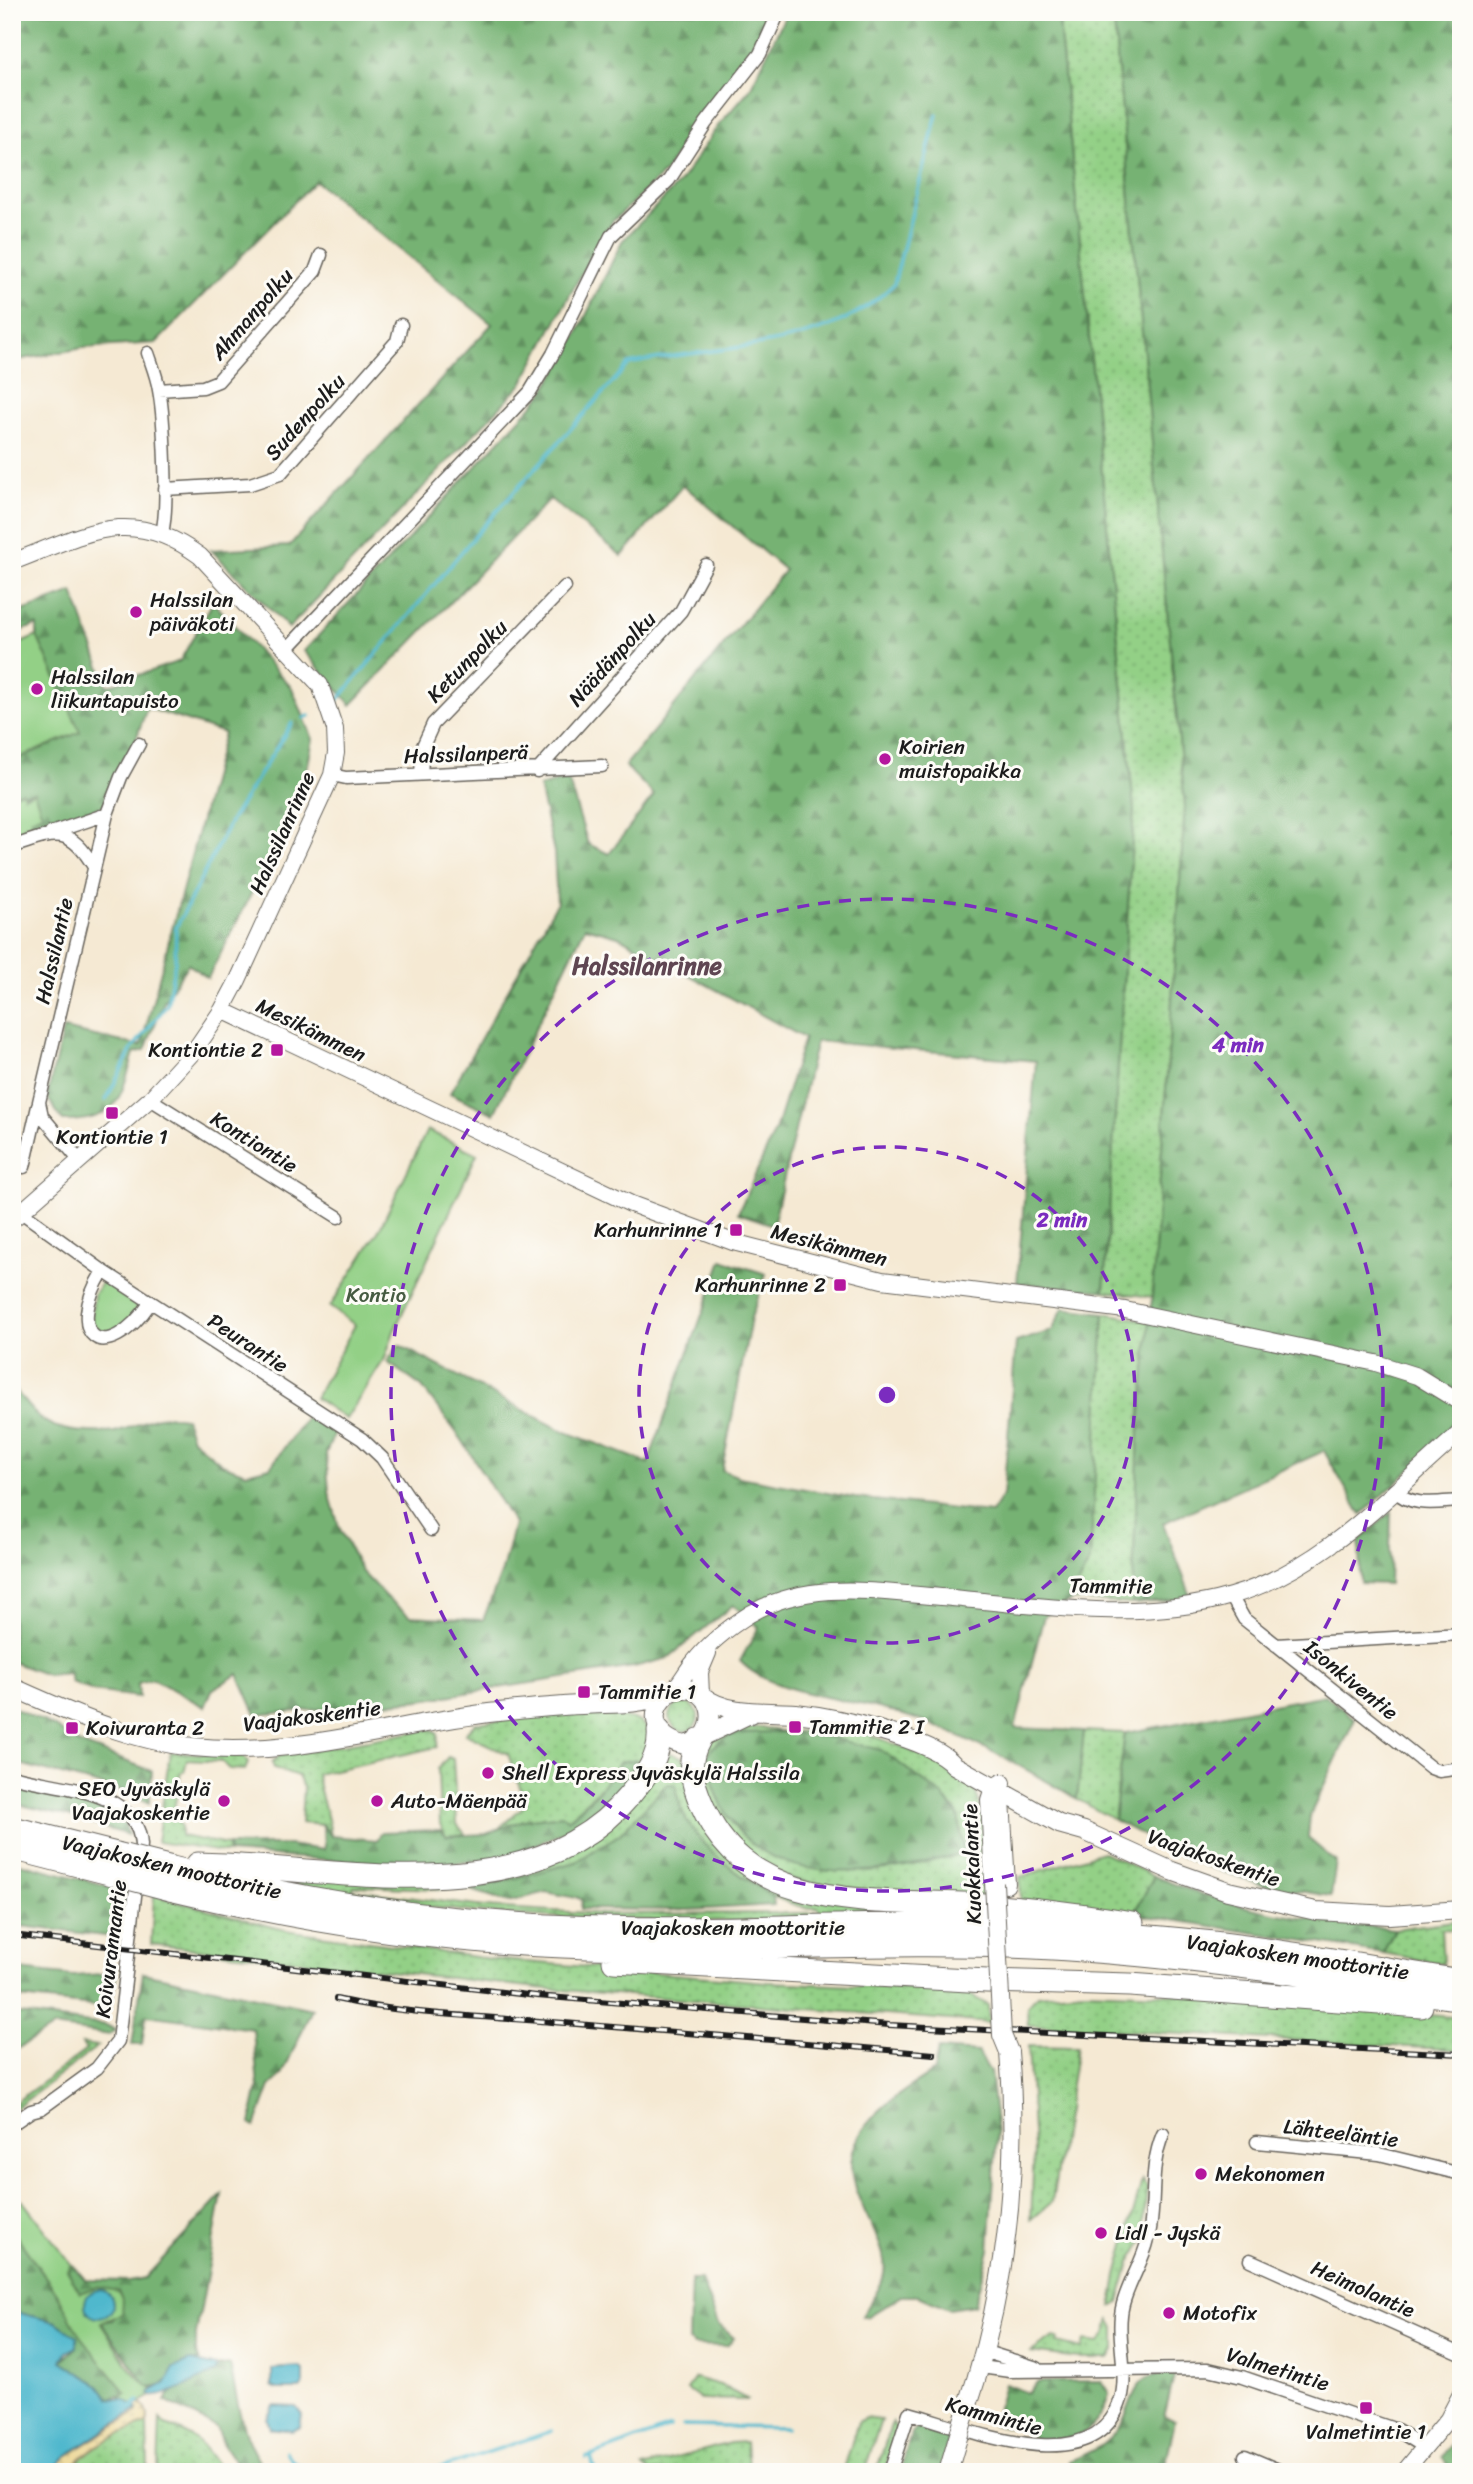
<svg xmlns="http://www.w3.org/2000/svg" width="1473" height="2484" font-family="Sriracha,sans-serif">
	<defs>
		<pattern id="grass-dots" width="8" height="8" patternUnits="userSpaceOnUse" patternTransform="scale(1.75)"><rect width="8" height="8" fill="#93d086"/><path d="M2 2h.1M6 6h.1" fill="none" stroke="#7eb273" stroke-width="1.8" stroke-linecap="round"/></pattern>
		<pattern id="forest-firs" width="22" height="20" patternUnits="userSpaceOnUse" patternTransform="scale(1.75)"><rect width="22" height="20" fill="#76b273"/><path d="M5 1l3.5 6h-7zM16 11l3.5 6h-7z" fill="#60905e"/></pattern>
		<pattern id="sand-dots" width="8" height="8" patternUnits="userSpaceOnUse" patternTransform="scale(1.75)"><rect width="8" height="8" fill="#eeda9e"/><path d="M2 2h.1M6 6h.1" fill="none" stroke="#ccba88" stroke-width="1.8" stroke-linecap="round"/></pattern>
	</defs>
	<rect width="100%" height="100%" fill="#fdfcf7"/>
	<filter id="ink" filterUnits="userSpaceOnUse"><feTurbulence type="fractalNoise" baseFrequency=".0143" numOctaves="2"/><feDisplacementMap in="SourceGraphic" scale="14" xChannelSelector="R" yChannelSelector="G"/><feConvolveMatrix kernelMatrix="1 2 1 2 8 2 1 2 1" color-interpolation-filters="sRGB"/></filter>
	<filter id="wash" filterUnits="userSpaceOnUse"><feTurbulence type="fractalNoise" baseFrequency=".00686" numOctaves="4" result="noise"/><feDisplacementMap in="SourceGraphic" scale="28" xChannelSelector="R" yChannelSelector="G"/><feGaussianBlur stdDeviation="1.57" result="paint"/><feColorMatrix in="noise" values="0 0 0 0 0 0 0 0 0 0 0 0 0 0 0 0 0 1.4 0 .05"/><feComposite in="paint" operator="in"/></filter>
	<g filter="url(#wash)">
		<rect width="100%" height="100%" fill="#f5e9d3"/>
		<path fill="url(#grass-dots)" stroke="#587651" stroke-width="2" fill-rule="evenodd" d="M1058,12H1113L1185,806L1152,1297L1104,1291L1134,809Z
			M1104,1313L1150,1321L1139,1434L1132,1604L1073,1600L1076,1587L1090,1561Z
			M670 1717a14 14 0 1 1 28 0a14 14 0 1 1-28 0Z
			M566,1713L617,1716L638,1721L650,1730L646,1758L621,1791L636,1760L607,1781L568,1820L562,1815L524,1820L497,1830L526,1804L508,1754L465,1734L476,1723Z
			M761,1727C790,1736 806,1729 835,1728C856,1727 883,1740 902,1747C925,1757 949,1766 968,1783C990,1801 985,1870 985,1898C928,1896 872,1897 817,1884C805,1881 791,1880 781,1875C743,1856 661,1770 719,1735C730,1728 748,1729 761,1727Z
			M431,1729L438,1734L437,1747L317,1774C319,1797 329,1814 331,1836L323,1825L301,1823L303,1787L298,1776L274,1768L272,1762L279,1756Z
			M1084,1731L1125,1733L1114,1820L1077,1799Z
			M170,1752L243,1756L248,1763L245,1770L230,1769L222,1762L187,1760L184,1772H181L174,1809L171,1811L181,1826V1836L228,1845L229,1853L157,1842Z
			M670,1753L684,1758L752,1874L1041,1916C858,1918 673,1927 490,1913C395,1906 302,1886 208,1868L536,1867ZM667,1784L676,1785C677,1792 676,1801 678,1807C696,1848 772,1910 817,1908L822,1913L603,1914L485,1907L352,1890L354,1886L471,1890L576,1862L620,1834Z
			M448,1757L453,1759L457,1824L465,1834L446,1836L440,1824L438,1769Z
			M1103,1852L1154,1876L1134,1914L1021,1901L1020,1877Z
			M154,1895L285,1930L490,1959L768,1982L963,1991L988,2005L989,2023L538,1988L151,1944Z
			M1461,1920V1930L1441,1929L1443,1964L1383,1953L1395,1929Z
			M1084,1991L1220,1996L1461,2018V2050L1028,2025L1027,2007L1037,1995Z
			M82,2044L98,2046L12,2111V2105L86,2050Z
			M1028,2046L1077,2047L1052,2202L1031,2220L1034,2149Z
			M1142,2180L1147,2187L1142,2243L1130,2263L1119,2302L1112,2306L1117,2275Z
			M1110,2320L1115,2327V2348L1109,2358H1079L1031,2352L1054,2337L1058,2338L1057,2343L1082,2349L1084,2341L1099,2343L1106,2334Z
			M695,2378L720,2385L748,2400L701,2399L687,2389Z
			M865,2418L881,2420L864,2472H651L643,2467L730,2443L746,2442L748,2467L844,2469L858,2422Z
			M160,2419L165,2425C193,2432 206,2447 221,2472H158Z
			M892,2422L897,2429L884,2472H876Z
			M147,2423L148,2472H69C83,2449 122,2432 147,2423Z"/>
		<path fill="url(#forest-firs)" stroke="#496748" stroke-width="2" d="M12,12H769L753,47L700,116L665,172L613,221L593,252L522,384L289,628L211,550L289,546L492,324L315,181L156,343L83,348L12,361Z
			M787,12H1058L1134,809L1104,1291L1017,1283L1036,1061L816,1041L773,1225L738,1213L775,1131L804,1038L618,936L585,927L494,1114L450,1093L557,903L554,852L539,787L568,779L588,844L609,854L654,795L625,766L785,570L683,485L622,556L550,499L351,705L304,651L540,397L567,355L622,241L680,182L717,127L750,89Z
			M1113,12H1461V1424L1361,1515L1324,1451L1163,1523L1192,1599L1132,1604L1139,1434L1152,1297L1185,806Z
			M73,592L107,686L180,661L213,602L292,688L313,739L302,795L208,978L188,964L165,999L145,1050L134,1053C120,1099 119,1121 63,1121L47,1097L63,1029L141,1046L224,733L147,708L129,759L105,805L35,831L31,819L42,814L33,792L12,795V761L80,732L37,636V625L12,634V615Z
			M722,1260L766,1274L751,1318L722,1470L739,1477L855,1498L991,1513L1003,1495L1016,1342L1052,1331L1063,1308L1104,1313L1090,1561L1076,1587L1073,1600L1044,1616L1015,1728L1084,1731L1077,1799C1020,1765 961,1732 897,1713C853,1699 771,1695 740,1661L759,1627L733,1605L668,1658L634,1667L421,1700L256,1715L238,1674L212,1690L205,1707L153,1679L138,1683L139,1697L92,1691L71,1682L69,1673L47,1675L12,1662V1384C33,1417 49,1432 90,1432C99,1432 109,1434 118,1431C148,1423 150,1412 185,1418L192,1439L222,1464L246,1473L270,1467L308,1415L336,1430L326,1453L329,1492L339,1527L361,1571L386,1597L410,1616L483,1620L502,1571L514,1524L462,1440L422,1387L387,1362L399,1345L563,1431L648,1463Z
			M1391,1512L1389,1584L1360,1583L1359,1541Z
			M1325,1695L1355,1719L1310,1815L1308,1838L1336,1862L1331,1896L1261,1885L1189,1860L1114,1820L1125,1733Z
			M12,1707L55,1727L80,1744L152,1771L149,1803L126,1792L12,1762Z
			M778,1732L823,1736L881,1750L942,1795L958,1814L964,1853C858,1882 728,1895 707,1755C725,1728 749,1733 778,1732Z
			M636,1759L621,1791L581,1824L506,1858L425,1866L229,1853L228,1845H289L324,1850L323,1825L331,1836L377,1840L382,1832L441,1830L447,1836L486,1834L524,1820L562,1815L568,1820L596,1794L620,1762Z
			M667,1784L676,1785C680,1838 732,1870 773,1896L774,1905L688,1910L581,1909L582,1899L546,1892L509,1902L471,1890L576,1862L620,1834Z
			M12,1785L109,1808L125,1823L128,1835L68,1816L12,1803Z
			M12,1861L128,1891L122,1938L12,1925Z
			M1154,1876C1236,1911 1306,1921 1395,1929L1383,1953L1134,1914Z
			M12,1969L73,1976L117,1973L110,2008L12,1997Z
			M143,1973L312,2009L282,2075L270,2086L255,2127L250,2124L258,2087L253,2029L146,2015L142,2045H132Z
			M12,2013L106,2025L116,2030L110,2035L53,2027L12,2052Z
			M938,2049L978,2052L990,2072L997,2133L989,2250L974,2305L948,2309L919,2296H901L867,2317L862,2316C869,2304 880,2290 883,2278C888,2262 880,2244 874,2231C867,2215 857,2198 853,2181C840,2128 898,2095 934,2071Z
			M222,2195L196,2334V2353L200,2361C177,2360 176,2372 162,2386L148,2388L101,2322L113,2320L88,2290L80,2293L67,2270L71,2264L86,2280L129,2281L145,2278Z
			M12,2230L128,2394L109,2398L99,2385L62,2361L77,2347L76,2337L56,2322L12,2311Z
			M691,2280H701L718,2324L734,2338L727,2346L693,2345L689,2341Z
			M230,2365C238,2400 241,2445 268,2472H242L222,2443L216,2427L165,2401C174,2384 199,2380 215,2372L217,2367Z
			M1175,2373L1164,2417L1175,2420L1164,2472H1067L1069,2461C1091,2453 1108,2445 1121,2424C1131,2409 1131,2388 1148,2378C1155,2374 1167,2374 1175,2373Z
			M1101,2381L1109,2393C1099,2434 1078,2438 1040,2444L1021,2427L993,2426L1004,2384L1028,2393L1037,2382Z
			M918,2428L950,2435L939,2472H900L911,2434Z
			M1461,2431V2472H1454L1442,2456Z"/>
		<path fill="url(#sand-dots)" stroke="#857b5d" stroke-width="2" d="M128,2394C141,2403 151,2408 147,2423C122,2432 83,2449 69,2472H52L65,2457L135,2413L138,2409L120,2398Z"/>
		<path fill="#93d086" stroke="#587651" stroke-width="2" d="M37,636L80,732L12,761V647Z
			M22,791L24,796L34,792L42,814L31,819L32,823L24,826L25,831L12,836V795Z
			M427,1130L477,1154L394,1331L385,1358L346,1419L315,1398L355,1325L330,1307L379,1230Z
			M105,1277L142,1301L122,1329L103,1334L91,1322L94,1294Z
			M12,2200L17,2205L22,2200L71,2264L67,2270L80,2293L96,2287L118,2291L123,2301L122,2314L101,2323C112,2339 136,2385 154,2389L150,2392L151,2396L134,2406L120,2398L127,2394L80,2336L57,2293L12,2230Z"/>
		<path fill="#50b8cd" stroke="#366a74" stroke-width="2" d="M85 2304a14 14 0 1 1 28 0a14 14 0 1 1-28 0Z
			M12,2311L56,2322L77,2337V2347L67,2352L62,2361L99,2385L109,2398L126,2400L138,2408L65,2457L51,2472H12Z
			M191,2361L217,2367L216,2372C203,2378 163,2399 151,2396L149,2393L166,2383L174,2368Z
			M299,2367L304,2370V2384L300,2389H277L272,2386V2369Z
			M273,2406L296,2407L302,2415L300,2427L292,2431L270,2428L267,2419Z"/>
		<g fill="none" stroke-linecap="round" stroke-linejoin="round">
			<path stroke="#50b8cd" stroke-width="3.5" d="M333,706L479,531L629,364C720,343 823,355 894,284L937,114
				M304,718L309,716
				M106,1100L132,1049L167,1005L175,961L176,928L231,820L292,723
				M134,2406L139,2401
				M683,2426L786,2428
				M286,2451C294,2474 329,2469 349,2469
				M591,2457L595,2472
				M586,2458L670,2427
				M373,2469L402,2470
				M421,2470L444,2467L552,2431"/>
		</g>
	</g>
	<g filter="url(#ink)">
		<g fill="none" stroke-linecap="round" stroke-linejoin="round">
			<g stroke="#68645c" stroke-width="15">
				<path id="minor" d="M148,353C152,365 157,377 159,390C164,416 169,509 162,532
					M159,390L203,387L218,381L315,271L321,255
					M165,489L250,484L280,474L397,341L401,325
					M288,648L530,392L553,354L611,236L669,180L706,123L760,54L779,12
					M537,771L681,611L706,565
					M421,774L423,746L433,724L565,587
					M332,775L346,778L602,766
					M51,833L107,814
					M12,847C53,833 69,824 94,867
					M150,1099L338,1217
					M79,1160L42,1116L39,1102L107,814L121,777L139,744
					M24,1167L38,1106
					M21,1212L103,1271L362,1439L382,1458L431,1530
					M103,1271C63,1336 104,1370 151,1302
					M1394,1490C1411,1508 1438,1502 1461,1501
					M1231,1596L1244,1619L1431,1768L1439,1771L1461,1768
					M1276,1645L1461,1634
					M12,1776C55,1789 138,1787 141,1845L118,2041L97,2068L42,2108L31,2111L15,2122
					M1257,2142L1379,2154L1461,2174
					M1250,2260L1461,2354
					M986,2352L1037,2368
					M981,2367L1010,2371L1208,2369L1242,2377L1353,2415L1397,2430L1423,2446
					M1245,2456L1283,2472
					M890,2472L909,2413C968,2429 1095,2484 1121,2399C1129,2370 1115,2334 1123,2304C1129,2281 1143,2262 1148,2239C1157,2204 1148,2169 1163,2134"/>
			</g>
			<g stroke="#68645c" stroke-width="18">
				<path id="tertiary" d="M12,562C84,535 130,504 200,556L320,685L335,729L336,753L332,775L238,980L222,1010L194,1051L150,1099L12,1220
					M222,1010L631,1204L733,1242L882,1280L1125,1310L1376,1363L1417,1376L1461,1403
					M672,1691C681,1683 686,1671 694,1662C708,1644 731,1626 750,1614C810,1579 876,1592 941,1597C1034,1605 1139,1623 1231,1596C1325,1568 1389,1494 1461,1432
					M701,1695L700,1672L708,1653
					M1404,2472L1448,2419L1461,2394"/>
			</g>
			<g stroke="#68645c" stroke-width="20">
				<path id="secondary" d="M12,1687C70,1713 129,1740 193,1747C296,1758 396,1723 498,1712C526,1709 554,1706 582,1705C608,1703 636,1706 661,1696C669,1693 677,1688 686,1689C711,1691 717,1719 703,1737L687,1745C658,1742 644,1714 668,1694
					M703,1696C725,1715 768,1711 796,1713C833,1717 931,1738 954,1765L1059,1824L1084,1831L1172,1871L1228,1891L1316,1911L1390,1915L1461,1910
					M704,1736L754,1712
					M1004,1793L1001,1800L1006,1884
					M994,1883L990,1800L994,1788L1002,1783
					M966,2411C1006,2293 1020,2176 1009,2052
					M948,2472L957,2441"/>
			</g>
			<g stroke="#68645c" stroke-width="25">
				<path id="motorway" d="M699,1740C686,1762 692,1782 702,1805C750,1918 884,1898 984,1905C1034,1908 1083,1915 1132,1923
					M12,1828L116,1854
					M12,1848L113,1874
					M198,1864C334,1866 529,1917 629,1796C645,1777 661,1757 659,1731
					M172,1868C302,1901 436,1922 571,1927C703,1933 836,1922 969,1926C1046,1929 1125,1933 1203,1942C1289,1951 1375,1968 1461,1981
					M170,1889C298,1920 431,1941 563,1946C720,1953 877,1940 1033,1947C1177,1954 1319,1976 1461,1999
					M614,1961L987,1981L1130,1985L1421,2006"/>
			</g>
			<use href="#minor" stroke="#fff" stroke-width="12"/>
			<use href="#tertiary" stroke="#fff" stroke-width="16"/>
			<use href="#secondary" stroke="#fff" stroke-width="18"/>
			<use href="#motorway" stroke="#fff" stroke-width="23"/>
			<g stroke="#1c1c1c" stroke-width="6">
				<path id="rail" d="M12,1935L537,1996L889,2025L1461,2054
					M336,1999C408,2015 479,2016 552,2022C679,2032 807,2043 934,2054"/>
			</g>
			<use href="#rail" stroke="#fdfcf7" stroke-width="3.5" stroke-dasharray="10" stroke-linecap="butt"/>
			<g stroke="#68645c" stroke-width="20" stroke-linecap="butt">
				<path id="secondary-bridge" d="M994,1883L1002,2035L1009,2052
					M957,2441L966,2411"/>
			</g>
			<g stroke="#68645c" stroke-width="25" stroke-linecap="butt">
				<path id="motorway-bridge" d="M116,1854L172,1868
					M113,1874L170,1889"/>
			</g>
			<use href="#secondary-bridge" stroke="#fff" stroke-width="18"/>
			<use href="#motorway-bridge" stroke="#fff" stroke-width="23"/>
		</g>
	</g>
	<g fill="none" stroke="#7b2cbf" stroke-width="3.5" stroke-dasharray="12 9">
		<circle cx="887" cy="1395" r="248"/>
		<circle cx="887" cy="1395" r="496"/>
	</g>
	<g fill="#b5179e" stroke="#fdfcf7" stroke-width="2.5">
		<circle cx="136" cy="612" r="7"/>
		<circle cx="37" cy="689" r="7"/>
		<circle cx="885" cy="759" r="7"/>
		<rect x="270" y="1043" width="14" height="14" rx="3.5"/>
		<rect x="105" y="1106" width="14" height="14" rx="3.5"/>
		<rect x="729" y="1223" width="14" height="14" rx="3.5"/>
		<rect x="833" y="1278" width="14" height="14" rx="3.5"/>
		<rect x="577" y="1685" width="14" height="14" rx="3.5"/>
		<rect x="788" y="1720" width="14" height="14" rx="3.5"/>
		<rect x="65" y="1721" width="14" height="14" rx="3.5"/>
		<circle cx="488" cy="1773" r="7"/>
		<circle cx="224" cy="1801" r="7"/>
		<circle cx="377" cy="1801" r="7"/>
		<circle cx="1201" cy="2174" r="7"/>
		<circle cx="1101" cy="2233" r="7"/>
		<circle cx="1169" cy="2313" r="7"/>
		<rect x="1359" y="2401" width="14" height="14" rx="3.5"/>
	</g>
	<g text-anchor="middle" stroke-width="6" stroke-linejoin="round" paint-order="stroke">
		<g font-size="21" fill="#1c1c1c" stroke="#fdfcf7">
			<text transform="translate(252 314) rotate(-49)" y="7">Ahmanpolku</text>
			<text transform="translate(305 417) rotate(-48)" y="7">Sudenpolku</text>
			<text transform="translate(612 659) rotate(-48)" y="7">Näädänpolku</text>
			<text transform="translate(467 661) rotate(-46)" y="7">Ketunpolku</text>
			<text transform="translate(466 754) rotate(-2)" y="7">Halssilanperä</text>
			<text transform="translate(282 833) rotate(-66)" y="7">Halssilanrinne</text>
			<text transform="translate(54 951) rotate(-77)" y="7">Halssilantie</text>
			<text transform="translate(311 1030) rotate(26)" y="7">Mesikämmen</text>
			<text transform="translate(254 1142) rotate(32)" y="7">Kontiontie</text>
			<text transform="translate(829 1245) rotate(14)" y="7">Mesikämmen</text>
			<text transform="translate(248 1343) rotate(33)" y="7">Peurantie</text>
			<text transform="translate(1111 1586) rotate(1)" y="7">Tammitie</text>
			<text transform="translate(1351 1680) rotate(39)" y="7">Isonkiventie</text>
			<text transform="translate(312 1716) rotate(-7)" y="7">Vaajakoskentie</text>
			<text transform="translate(1214 1858) rotate(19)" y="7">Vaajakoskentie</text>
			<text transform="translate(972 1864) rotate(-92)" y="7">Kuokkalantie</text>
			<text transform="translate(172 1867) rotate(13)" y="7">Vaajakosken moottoritie</text>
			<text x="733" y="1935">Vaajakosken moottoritie</text>
			<text transform="translate(111 1949) rotate(-83)" y="7">Koivurannantie</text>
			<text transform="translate(1298 1957) rotate(8)" y="7">Vaajakosken moottoritie</text>
			<text transform="translate(1341 2133) rotate(7)" y="7">Lähteeläntie</text>
			<text transform="translate(1363 2289) rotate(24)" y="7">Heimolantie</text>
			<text transform="translate(1278 2369) rotate(17)" y="7">Valmetintie</text>
			<text transform="translate(994 2416) rotate(15)" y="7">Kammintie</text>
		</g>
		<g font-size="21" fill="#1c1c1c" stroke="#fdfcf7" text-anchor="start">
			<text x="150" y="607">Halssilan<tspan x="150" dy="24">päiväkoti</tspan></text>
			<text x="51" y="684">Halssilan<tspan x="51" dy="24">liikuntapuisto</tspan></text>
			<text x="899" y="754">Koirien<tspan x="899" dy="24">muistopaikka</tspan></text>
			<text x="263" y="1057" text-anchor="end">Kontiontie 2</text>
			<text x="112" y="1144" text-anchor="middle">Kontiontie 1</text>
			<text x="722" y="1237" text-anchor="end">Karhunrinne 1</text>
			<text x="826" y="1292" text-anchor="end">Karhunrinne 2</text>
			<text x="598" y="1699">Tammitie 1</text>
			<text x="809" y="1734">Tammitie 2 I</text>
			<text x="86" y="1735">Koivuranta 2</text>
			<text x="502" y="1780">Shell Express Jyväskylä Halssila</text>
			<text x="210" y="1796" text-anchor="end">SEO Jyväskylä<tspan x="210" dy="24">Vaajakoskentie</tspan></text>
			<text x="391" y="1808">Auto-Mäenpää</text>
			<text x="1215" y="2181">Mekonomen</text>
			<text x="1115" y="2240">Lidl - Jyskä</text>
			<text x="1183" y="2320">Motofix</text>
			<text x="1366" y="2439" text-anchor="middle">Valmetintie 1</text>
		</g>
		<g font-size="21" fill="#465b41" stroke="#fdfcf7">
			<text x="376" y="1302">Kontio</text>
		</g>
		<g font-size="24" font-weight="bold" fill="#5f4652" stroke="#fdfcf7">
			<text x="647" y="974">Halssilanrinne</text>
		</g>
	</g>
	<circle cx="887" cy="1395" r="10" fill="#7b2cbf" stroke="#fdfcf7" stroke-width="3.5"/>
	<g font-size="21" text-anchor="middle" font-weight="bold" fill="#7b2cbf" stroke="#fdfcf7" stroke-width="6" stroke-linejoin="round" paint-order="stroke">
		<text x="1238" y="1052">4 min</text>
		<text x="1062" y="1227">2 min</text>
	</g>
	<rect width="1473" height="2484" fill="none" stroke="#fdfcf7" stroke-width="42"/>
</svg>
